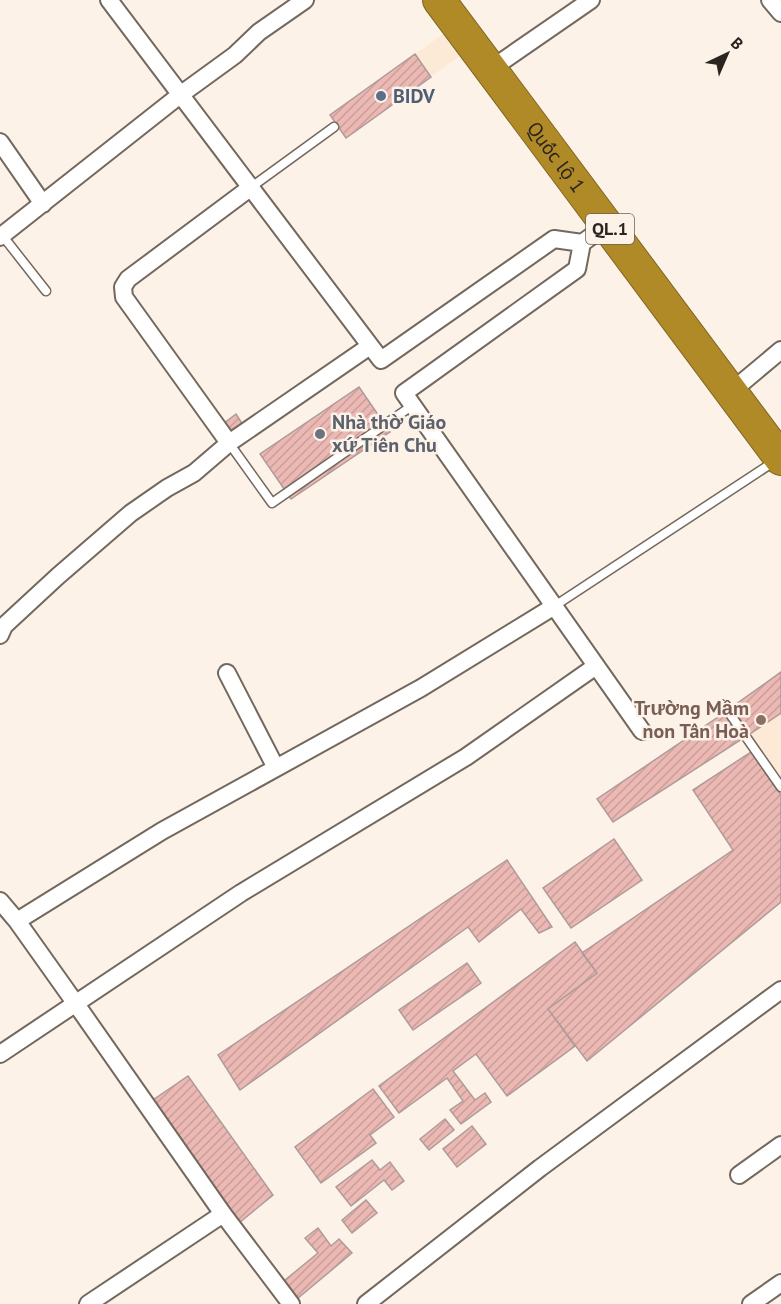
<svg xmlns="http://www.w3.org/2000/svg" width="781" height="1304" font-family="'PT Sans',sans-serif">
	<defs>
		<pattern id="building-hatch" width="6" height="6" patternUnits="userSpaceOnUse" patternTransform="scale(1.5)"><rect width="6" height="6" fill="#ebb8b3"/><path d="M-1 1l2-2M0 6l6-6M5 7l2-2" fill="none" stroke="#ca9e9a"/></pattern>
	</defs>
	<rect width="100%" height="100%" fill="#fdf2e8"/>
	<path fill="#fce9d6" d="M449,30L465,52L346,138L330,115Z
		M781,672V778L732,707Z"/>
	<path fill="url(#building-hatch)" stroke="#ae9b9a" stroke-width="1.5" d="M415,54L431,77L346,138L330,115Z
		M359,387L390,432L291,499L260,454Z
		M236,414L251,438L227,450L215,430Z
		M781,672V713L750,734L732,707Z
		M724,713L742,739L613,822L597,799Z
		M751,752L781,795V902L587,1061L548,1009L597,973L582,953L733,850L693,790Z
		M614,839L642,880L571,928L543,888Z
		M507,860L552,927L539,933L521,909L479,942L468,927L240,1090L218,1055Z
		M575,942L597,973L548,1009L575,1046L507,1096L476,1054L453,1071L475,1100L485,1093L491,1102L461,1124L450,1110L463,1101L447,1078L399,1113L379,1086Z
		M467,963L481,983L413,1030L399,1010Z
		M188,1076L273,1195L239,1223L153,1100Z
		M373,1089L394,1117L370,1135L376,1143L321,1183L295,1147Z
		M445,1119L454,1130L429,1150L420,1139Z
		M472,1126L486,1144L457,1167L443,1149Z
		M372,1160L380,1170L390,1162L404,1181L392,1190L384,1180L351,1206L336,1187Z
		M366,1200L377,1213L352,1233L342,1220Z
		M318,1228L331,1246L339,1239L352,1253L297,1299L284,1281L318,1253L305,1238Z"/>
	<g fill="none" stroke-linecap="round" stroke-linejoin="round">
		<g stroke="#73685d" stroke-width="11">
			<path id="lane" d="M250,188L334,127
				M2,235L46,291
				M229,443L272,503L413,405
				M553,607L775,461
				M723,704L781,787"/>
		</g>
		<g stroke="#73685d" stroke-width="20">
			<path id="street" d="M109,0L381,360L554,239L582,243
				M770,0L781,13
				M491,69L591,0
				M0,142L43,204
				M607,225L582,243L577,269L404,393L642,731
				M0,237L180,95L235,55L259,32L305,0
				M732,391L781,350
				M229,443L370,346
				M0,635L4,626L58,576L131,513L167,488L194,473L229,443L124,297L123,287L128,279L250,188
				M227,673L276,768
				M0,901L17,921L76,1004L223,1214L291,1304
				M17,921L162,831L421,688L553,607
				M0,1054L241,893L466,757L596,666
				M739,1175L781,1145
				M88,1304L223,1214
				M366,1304L540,1168L781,990
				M751,1304L781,1283"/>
		</g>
		<g stroke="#806725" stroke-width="34">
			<g id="highway">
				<path id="s1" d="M439,0L781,459"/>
			</g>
		</g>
		<use href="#lane" stroke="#fff" stroke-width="8"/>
		<use href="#street" stroke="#fff" stroke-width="16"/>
		<use href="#highway" stroke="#af8a27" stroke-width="32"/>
	</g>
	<circle fill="#5c6f8a" stroke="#fdf2e8" stroke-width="2" cx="381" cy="96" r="6"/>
	<circle fill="#6b7280" stroke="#fdf2e8" stroke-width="2" cx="320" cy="434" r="6"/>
	<circle fill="#8d6e63" stroke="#fdf2e8" stroke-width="2" cx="761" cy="720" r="6"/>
	<g text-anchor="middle" stroke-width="5" stroke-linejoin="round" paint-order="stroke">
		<rect fill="#fdf2e8" stroke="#69625c" stroke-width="1.5" x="586" y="214" width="48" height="30" rx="4.5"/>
		<g font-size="18" font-weight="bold" fill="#2a2520">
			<text x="610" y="235">QL.1</text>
		</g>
		<g font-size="20" font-weight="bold" fill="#4e5e75" stroke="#fdf2e8" text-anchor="start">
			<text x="393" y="103">BIDV</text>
		</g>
		<g font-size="20" fill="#2a2520" stroke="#fdf2e8">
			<text dy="7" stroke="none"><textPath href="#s1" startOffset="196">Quốc lộ 1</textPath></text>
		</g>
		<g font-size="20" font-weight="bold" fill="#5b616d" stroke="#fdf2e8" text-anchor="start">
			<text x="332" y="429">Nhà thờ Giáo<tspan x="332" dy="23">xứ Tiên Chu</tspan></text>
		</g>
		<g font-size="20" font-weight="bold" fill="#785e54" stroke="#fdf2e8" text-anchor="end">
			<text x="749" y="715">Trường Mầm<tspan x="749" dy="23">non Tân Hoà</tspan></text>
		</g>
	</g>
	<g transform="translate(727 54) rotate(44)" stroke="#fdf2e8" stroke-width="4.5" paint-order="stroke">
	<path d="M0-4.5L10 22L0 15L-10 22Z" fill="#2a2520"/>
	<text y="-9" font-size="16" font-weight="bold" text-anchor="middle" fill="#2a2520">B</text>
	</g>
</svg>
